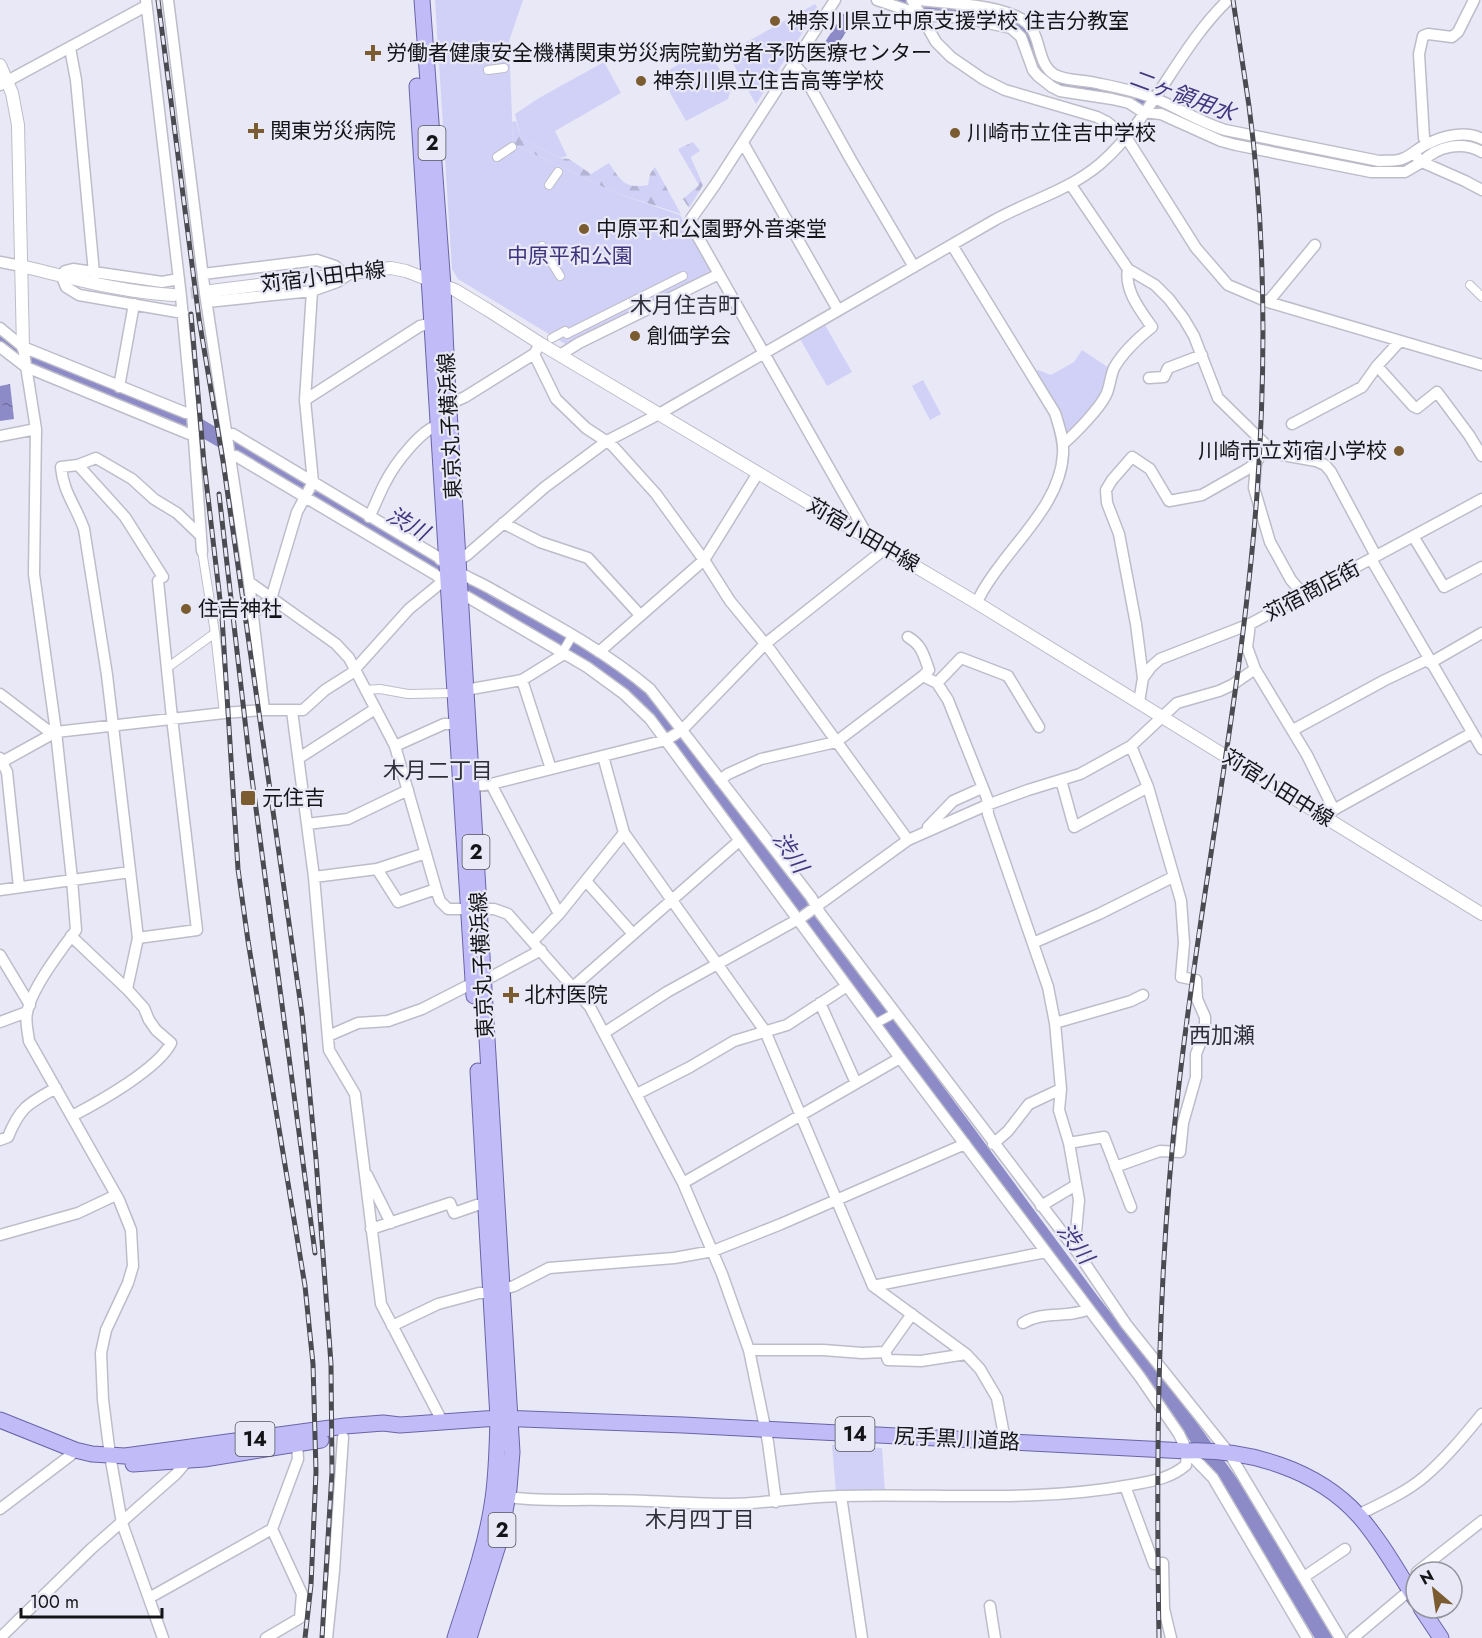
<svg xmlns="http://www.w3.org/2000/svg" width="1482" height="1638" font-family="Jost,'Noto Sans JP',sans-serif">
	<defs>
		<pattern id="forest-firs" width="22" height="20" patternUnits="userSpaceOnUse" patternTransform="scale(1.5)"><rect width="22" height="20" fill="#d1d1f7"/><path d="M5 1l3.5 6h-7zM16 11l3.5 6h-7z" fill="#b3b3d3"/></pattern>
		<pattern id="water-ripples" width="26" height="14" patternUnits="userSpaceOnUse" patternTransform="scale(1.5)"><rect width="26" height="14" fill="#8d8bc7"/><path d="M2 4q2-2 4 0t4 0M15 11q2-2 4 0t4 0" fill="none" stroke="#7270a1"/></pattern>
	</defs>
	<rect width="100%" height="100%" fill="#e8e8f6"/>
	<path fill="#d1d1f7" d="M435,0H523L509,41L513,144L616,193L680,215L711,270L710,273L567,345L458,279L452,269Z
		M815,4L818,9L756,104L727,53Z
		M707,48L731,89L728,99L686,121L660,75Z
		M604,62L621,93L555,131L567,156L559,158L521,138L515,114L539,98Z
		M825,325L852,372L827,386L800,339Z
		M1082,350L1112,370L1103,392L1071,434L1066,432L1035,372L1038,370L1051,375L1074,362Z
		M923,380L941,414L930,420L912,386Z
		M832,1445L882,1448L885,1493L836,1492Z"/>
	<path fill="url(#forest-firs)" d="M516,121L521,138L559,158L569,159L591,174L609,163C621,181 625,189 648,185L650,174L655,167L681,214L616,193L513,144L512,122Z
		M693,142L700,151L692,156L691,158L703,185L689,208L683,199L699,185L678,149Z"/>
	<path fill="url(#water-ripples)" d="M844,13L854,19L836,48L825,42Z
		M10,384L14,419L0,421V386Z"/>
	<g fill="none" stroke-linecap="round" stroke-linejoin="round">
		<path stroke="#8d8bc7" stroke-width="16" d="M897,0C934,12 980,8 1014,23C1037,32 1028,65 1049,79C1062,89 1098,90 1116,94C1132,98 1148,106 1164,111
			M1201,127C1237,142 1275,144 1313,153C1337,158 1363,169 1389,168C1418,168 1447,124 1482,146
			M0,339L29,361L198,426L609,667L640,694L692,759L713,790L722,793L761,846L764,857L1092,1302L1185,1420L1231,1484L1324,1638"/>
		<path stroke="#c8c8d5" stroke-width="12" stroke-dasharray="12 6" stroke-linecap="butt" d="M173,295L211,291"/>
		<g stroke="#bdbdca" stroke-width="10">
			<path id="pedestrian" d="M488,70L504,68
				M497,157L512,147
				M549,185L558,172
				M542,246L560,276
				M1470,285L1482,297
				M552,338L565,331L567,334L683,276
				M202,551L215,633L224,713
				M562,653L572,636
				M167,668L215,633
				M365,690L380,689L408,694L454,693
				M875,1024L895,1013"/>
		</g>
		<g stroke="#bdbdca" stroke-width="13">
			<path id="minor" d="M146,0L181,297L192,412L202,551
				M168,0L205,293L249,582L264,710
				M835,0L715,185L691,219L694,230L870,540
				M877,0L922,15L964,18L1011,28L1021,37L1033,70L1038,76L1052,87L1060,91L1112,99L1129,103L1143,112L1161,114L1221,141L1236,145L1371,172H1405L1422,162L1465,181L1482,190
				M912,0L936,42L951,57L983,79L1005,90L1097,117L1107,122L1126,137L1196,248L1228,285L1268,302L1482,365
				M921,0C948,4 1021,4 1033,31C1041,46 1039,65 1055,75C1067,81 1083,80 1096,83C1115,87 1136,91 1154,98C1178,108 1200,122 1225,130L1379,161C1386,160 1395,162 1402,159C1411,156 1418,148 1427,144C1443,136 1466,130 1482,139
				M70,48L76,80L94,273
				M793,63L803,74L851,160L914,267
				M0,85L146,6
				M743,143L838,310
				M1427,143L1424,138L1419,54L1423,36L1428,34L1452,37L1458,32L1474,0
				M1417,157L1422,162C1437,146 1462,141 1482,152
				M1071,185L1128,269L1155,285L1169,299L1184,319L1194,336L1218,398L1266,445L1283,455L1316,461L1325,465L1331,472L1376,556
				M952,245L1055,413C1059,426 1064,440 1063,454C1061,496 1026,531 1002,563C993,575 982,589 977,603
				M0,262L21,266
				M203,274L317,260L335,266L343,273
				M179,279L162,282L73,269L65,271L62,277L66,287L79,295L183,313
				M207,302L312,291L337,282L349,274
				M1268,302L1315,245
				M0,328L23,347L186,413L192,412
				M0,347L26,367L189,434L194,433
				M23,347L36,429L34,574L56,732L72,879L76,930C61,950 31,989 27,1013C25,1022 28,1032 29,1041L119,1200L131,1230L133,1266L128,1283L106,1330L101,1353L103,1400L110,1455L122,1523L163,1638
				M534,354L556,399L586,428L612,445L656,494L704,560L730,601L771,651L908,840
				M560,355L579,343L719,274
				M1377,366L1413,406L1417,408L1437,392L1469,435L1482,456
				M1149,378L1164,377L1168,368L1202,355
				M119,387L134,304
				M305,400L420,326L438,322
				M449,404L465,397L534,354L537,349
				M1292,424L1362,387L1377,366L1400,341
				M227,435L233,434L438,557C451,572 475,579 493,590C546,620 603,649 650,689L811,897L820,913L875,986L1078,1253L1126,1324L1229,1453L1340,1638
				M0,436L36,429
				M1063,444C1075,434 1099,409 1106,395C1110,387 1110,377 1114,368C1123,352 1137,339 1152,327C1140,310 1124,290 1128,269
				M231,456H236L436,575L447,585L587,667L624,694L650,719L900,1058L1140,1377L1179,1434L1187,1451L1213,1478L1307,1638
				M1256,463L1254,488L1270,542L1291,580L1304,595
				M78,465L125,517L163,577
				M369,517C375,506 379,494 385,483C394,465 424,424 444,424
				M503,523L540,542L588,558L640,615
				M1413,536L1444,587L1482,567
				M1371,559L1482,749
				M453,563L467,555L545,487L607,441L659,414C770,349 882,286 993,221C1028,201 1068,191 1100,164C1152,119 1178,48 1228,0
				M249,582L336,644L349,658L395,746L436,889L440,901L448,909H494L508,914L590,1007L683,1183L722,1274L749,1350L768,1442L776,1502
				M253,613L271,599L297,512L313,482L305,400L312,291
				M1250,624L1247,647L1255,669L1307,755L1334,810
				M599,652L704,560L758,473
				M1430,663L1482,633
				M923,676L937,683L948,700L987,798L988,814L1048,987L1055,1023L1061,1089L1059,1110L1069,1143L1079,1200L1076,1232L1078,1253
				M1143,678L1151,667L1160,659L1250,624L1482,499
				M522,680L551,769
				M937,683L961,658L1008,676L1039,727
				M460,691L522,680L564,654
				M0,694L46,729L56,732
				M1139,702L1143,678L1136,624L1119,534L1107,503L1106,490L1112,480L1132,457L1150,469L1169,501L1202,495L1246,470L1256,463L1266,445
				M292,711L314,877L329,1050L355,1094L381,1304L442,1421
				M1293,730L1385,680L1429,659
				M395,746L444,724H461
				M603,756L624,833L765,1031L873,1286L966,1354L980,1369L997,1398L1005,1440
				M0,758L7,772L19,887
				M299,758L375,709
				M0,763L56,732L224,713L264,710H303L325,690L355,671L356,668L409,609L442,582L444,575
				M720,780L728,774L761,759L836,742L923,676L929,670C924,656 922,645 908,637
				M1061,780L1074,827L1148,787
				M491,784L559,914
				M466,787L491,784L666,740L682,730L765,644L886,548
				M1328,813L1472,733
				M307,824L348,819L408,790
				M928,831V827L953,801L982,788
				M377,869L398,902L436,889
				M314,877L377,869L426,853
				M586,881L633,934
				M0,890L130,872
				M71,936L127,989
				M138,938L197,930L172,718L158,581
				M533,941L559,914L624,833
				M1033,943L1099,914L1173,877
				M0,955L30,1005
				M573,987L739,841
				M820,1003L856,1083
				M0,1022L27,1012
				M1055,1023L1131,1001L1143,995
				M604,1033L667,992L802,917L908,840L987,805L1028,790L1080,774L1131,746L1177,703L1219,691L1232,685L1255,669
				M328,1036L358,1023L388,1021L422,1009L473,983L493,976L541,950
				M637,1094L690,1067L734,1041L787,1025L847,986
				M72,1116C99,1102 158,1069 171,1043L156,1030L149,1020L144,1008L127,989L138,938L107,675L84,529C76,506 63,492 61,467L78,465L96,458L132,479L154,499L177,513L200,535
				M0,1140L8,1137C20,1107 29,1103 56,1088
				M1069,1143L1104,1137L1131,1207
				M993,1144L1008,1131L1029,1104L1061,1089
				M1115,1167L1160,1151L1180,1152L1183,1123L1196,1077V1054L1205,1031V1017L1197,999L1196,980L1181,977L1184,943L1181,901L1148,787L1131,746
				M367,1175L391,1223
				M683,1183L900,1058
				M1041,1206L1076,1185
				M371,1229L450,1203L454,1213L477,1205L486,1204
				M0,1235L78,1213L116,1195
				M873,1286L1046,1252
				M1023,1323C1044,1310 1067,1319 1089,1309
				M392,1326L438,1304L479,1293H490L514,1286L549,1268L674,1258L713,1251L781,1224L965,1144
				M749,1350H823L862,1353L885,1352L912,1314
				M885,1352L888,1360L921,1361L966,1354
				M1125,1486L1154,1564L1163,1563L1164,1609L1171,1638
				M841,1496L862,1638
				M508,1497C541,1502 574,1499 608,1500C649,1500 690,1504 731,1504C767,1503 803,1497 840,1496C937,1493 1035,1503 1131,1485C1151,1481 1170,1479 1186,1465L1187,1451
				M0,1509L71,1455
				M1358,1515C1380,1504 1405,1493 1424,1477C1446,1458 1464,1436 1482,1414
				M1417,1572L1482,1521
				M1304,1577L1345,1549
				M149,1598L272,1529
				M990,1606L995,1638
				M0,1638L91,1549L176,1474L187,1461
				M266,1638L300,1618L302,1594L272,1529L298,1459L297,1443
				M327,1638L334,1571L343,1437
				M1353,1638L1410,1590"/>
		</g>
		<g stroke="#bdbdca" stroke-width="14">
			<path id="tertiary" d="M0,65L12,93L18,125L23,347
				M21,266C72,278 120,292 173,295
				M211,291L391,268L406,271L455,290L488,310L541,344L977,603L1482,914"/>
		</g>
		<g stroke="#6a64a7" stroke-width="17">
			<path id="primary" d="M422,0L443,286L447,377L512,1452L509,1489L500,1539L469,1638
				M417,86L474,996
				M0,1420L75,1450L92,1454L125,1456L345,1426L383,1423L400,1425L498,1418L683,1425L1187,1451C1248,1449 1317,1469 1359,1516C1381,1541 1398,1572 1416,1600
				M133,1464L204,1459L321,1440
				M1421,1608L1441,1638
				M455,1638C469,1594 485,1550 492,1505C497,1476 497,1447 498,1418L478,1071"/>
		</g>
		<use href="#pedestrian" stroke="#fff" stroke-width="8"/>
		<use href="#minor" stroke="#fff" stroke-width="10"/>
		<use href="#tertiary" stroke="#fff" stroke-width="12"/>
		<use href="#primary" stroke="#c1bcf8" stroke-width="15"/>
		<g stroke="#4a4a51" stroke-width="5">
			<path id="rail" d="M158,0L199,319L223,461L302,1014L316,1159L331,1364L332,1472L322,1638
				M191,314L204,463L222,617L238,869L248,941L305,1286L313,1364L316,1472L311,1585L305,1638
				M219,494L249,756L315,1253
				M1159,1638C1156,1456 1157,1274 1178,1093C1200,893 1242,695 1257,494C1266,366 1266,234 1249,106C1244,71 1238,35 1233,0"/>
		</g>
		<use href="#rail" stroke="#e8e8f6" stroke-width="3" stroke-dasharray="9" stroke-linecap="butt"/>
	</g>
	<g fill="#7a5c30" stroke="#e8e8f6" stroke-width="2">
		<circle cx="775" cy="21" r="6"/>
		<path d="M370 44h6v6h6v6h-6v6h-6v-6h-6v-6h6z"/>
		<circle cx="641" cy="81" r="6"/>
		<path d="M253 122h6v6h6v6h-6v6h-6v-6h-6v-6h6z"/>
		<circle cx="955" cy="133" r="6"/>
		<circle cx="584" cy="229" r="6"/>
		<circle cx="635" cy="336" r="6"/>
		<circle cx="1399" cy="451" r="6"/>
		<circle cx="186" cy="609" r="6"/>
		<rect x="240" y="790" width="16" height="16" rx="3"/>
		<path d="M508 986h6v6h6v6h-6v6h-6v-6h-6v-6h6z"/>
	</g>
	<g text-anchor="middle" stroke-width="4.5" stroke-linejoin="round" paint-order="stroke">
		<g fill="#e8e8f6" stroke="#54545b" stroke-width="1.5">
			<rect x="418.5" y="126" width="27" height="34" rx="4.5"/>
			<rect x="462.5" y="835" width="27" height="34" rx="4.5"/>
			<rect x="835.5" y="1417" width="39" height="34" rx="4.5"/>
			<rect x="235.5" y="1422" width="39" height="34" rx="4.5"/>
			<rect x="488.5" y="1513" width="27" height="34" rx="4.5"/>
		</g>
		<g font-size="20" font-weight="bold" fill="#151519">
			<text x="432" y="150">2</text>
			<text x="476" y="859">2</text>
			<text x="855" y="1441">14</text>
			<text x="255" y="1446">14</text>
			<text x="502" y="1537">2</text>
		</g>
		<g font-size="21" fill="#151519" stroke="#e8e8f6" text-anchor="start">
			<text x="787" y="28">神奈川県立中原支援学校 住吉分教室</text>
			<text x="386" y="60">労働者健康安全機構関東労災病院勤労者予防医療センター</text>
			<text x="653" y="88">神奈川県立住吉高等学校</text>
			<text x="270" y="138">関東労災病院</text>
			<text x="967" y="140">川崎市立住吉中学校</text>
			<text x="596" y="236">中原平和公園野外音楽堂</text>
			<text x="647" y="343">創価学会</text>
			<text x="1387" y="458" text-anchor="end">川崎市立苅宿小学校</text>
			<text x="198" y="616">住吉神社</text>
			<text x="262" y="805">元住吉</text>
			<text x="524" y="1002">北村医院</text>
		</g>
		<g font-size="21" fill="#3e347d" stroke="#e8e8f6">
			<text x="570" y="263">中原平和公園</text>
		</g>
		<g font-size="21" fill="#151519" stroke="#e8e8f6">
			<text transform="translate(323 277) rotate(-7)" y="7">苅宿小田中線</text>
			<text transform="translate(450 426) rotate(-93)" y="7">東京丸子横浜線</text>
			<text transform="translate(863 535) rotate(30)" y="7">苅宿小田中線</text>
			<text transform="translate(1312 591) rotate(-28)" y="7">苅宿商店街</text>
			<text transform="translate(1278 788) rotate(32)" y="7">苅宿小田中線</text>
			<text transform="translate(482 965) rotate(-93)" y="7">東京丸子横浜線</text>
			<text transform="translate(957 1439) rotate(3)" y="7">尻手黒川道路</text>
		</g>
		<g font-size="22" font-style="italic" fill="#40377f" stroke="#e8e8f6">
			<text transform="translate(1183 95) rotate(20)" y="8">二ヶ領用水</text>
			<text transform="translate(408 523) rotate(30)" y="8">渋川</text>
			<text transform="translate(791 852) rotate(57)" y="8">渋川</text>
			<text transform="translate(1076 1243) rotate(54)" y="8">渋川</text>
		</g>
		<g font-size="22" fill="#2f2f39" stroke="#e8e8f6">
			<text x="685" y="313">木月住吉町</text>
			<text x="438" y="778">木月二丁目</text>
			<text x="1222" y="1043">西加瀬</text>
			<text x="700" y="1527">木月四丁目</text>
		</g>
	</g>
	<g transform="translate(1434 1590) rotate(331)"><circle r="28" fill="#e8e8f6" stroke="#94949e" stroke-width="1.5"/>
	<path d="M0-4.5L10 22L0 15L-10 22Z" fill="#7a5c30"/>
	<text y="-9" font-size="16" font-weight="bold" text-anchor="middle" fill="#151519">N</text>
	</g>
	<path d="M21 1608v9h141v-9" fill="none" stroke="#151519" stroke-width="3"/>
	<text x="30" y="1608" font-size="18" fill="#151519" stroke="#e8e8f6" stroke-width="4.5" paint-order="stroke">100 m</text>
</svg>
